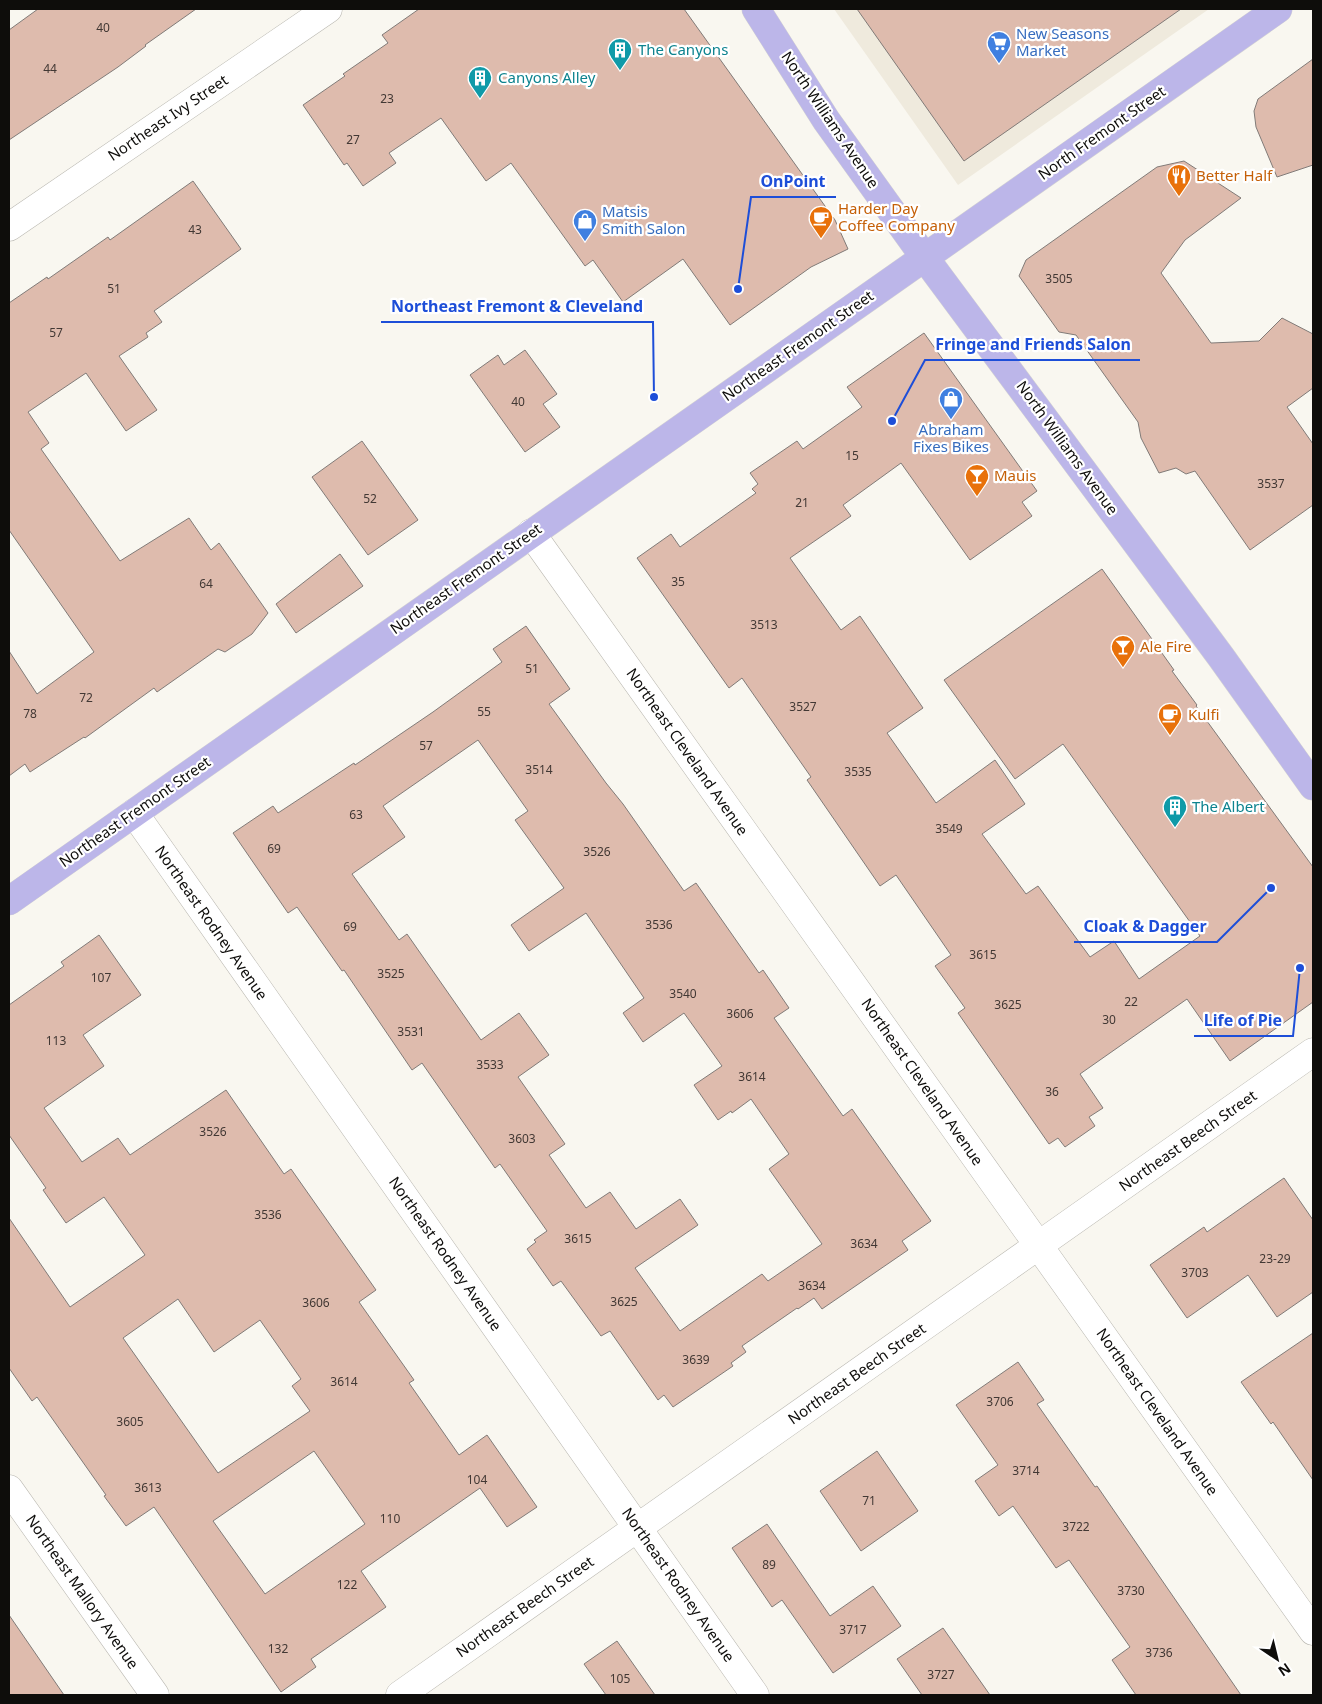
<svg xmlns="http://www.w3.org/2000/svg" width="1322" height="1704" font-family="'Noto Sans',sans-serif">
	<rect width="100%" height="100%" fill="#f9f7f0"/>
	<path fill="#efeadd" d="M834,9H1209L958,185Z"/>
	<path fill="#debbad" stroke="#817b78" fill-rule="evenodd" d="M38,9H196L145,45L146,46L118,67L9,140V30Z
		M419,9H684L835,220L848,249L811,267L730,325L683,259L623,302L593,260L585,266L511,163L486,181L441,118L389,153L396,163L363,186L347,163L344,165L303,105L345,76L343,74L388,43L382,35Z
		M857,9H1181L964,161Z
		M1313,59V165L1277,177L1256,127L1254,111L1258,99Z
		M1184,161L1241,198L1185,240L1161,273L1211,343L1259,341L1282,318L1313,334V388L1287,407L1313,444V505L1250,550L1195,471L1186,474L1176,468L1159,473L1141,438L1138,422L1076,335L1059,332L1019,276L1026,260L1157,167Z
		M193,181L241,249L154,311L162,322L146,333L148,337L119,356L157,410L126,431L86,373L28,412L49,443L41,449L120,561L189,518L211,550L219,543L268,613L252,634L225,652L218,649L157,692L154,688L85,738L84,737L30,772L25,764L9,776V651L37,694L94,652L9,530V303L47,277L48,279L108,237L110,240Z
		M924,333L1037,491L1022,502L1032,516L970,560L901,463L843,505L851,516L790,558L841,630L860,616L923,708L887,733L936,803L995,760L1025,804L982,834L1026,894L1038,886L1090,957L1114,941L1139,979L1200,936L1063,744L1015,779L944,680L1102,569L1174,670L1172,671L1197,705L1196,706L1313,867V1002L1230,1061L1187,999L1080,1074L1103,1108L1089,1117L1095,1126L1065,1147L1058,1138L1049,1144L958,1013L965,1008L935,966L951,955L896,875L880,886L807,780L811,777L742,678L729,688L637,558L671,534L680,547L756,493L752,489L758,484L750,473L797,441L803,449L862,407L847,387Z
		M525,350L557,394L543,404L560,427L525,452L470,375L498,355L504,365Z
		M362,441L418,520L368,555L312,477Z
		M340,554L363,586L296,633L276,604Z
		M526,626L570,689L549,704L606,783L623,804L684,891L696,883L759,973L763,970L789,1008L774,1018L843,1116L852,1109L931,1221L902,1241L908,1250L822,1309L814,1298L798,1309L797,1308L742,1346L746,1352L731,1363L733,1366L673,1407L664,1395L658,1400L610,1331L601,1336L561,1281L553,1286L527,1249L536,1242L534,1240L547,1231L500,1164L495,1168L422,1063L412,1070L344,970L342,971L297,907L288,913L233,833L273,806L278,813L354,763L355,765L433,712L502,662L493,649ZM478,740L528,811L515,820L564,888L511,925L529,951L586,913L644,998L623,1013L643,1042L684,1013L722,1066L694,1085L718,1120L731,1111L732,1113L751,1099L789,1154L769,1169L822,1244L768,1281L762,1274L680,1331L635,1268L698,1225L680,1199L636,1229L610,1192L586,1208L549,1155L565,1144L518,1077L549,1055L519,1013L481,1040L407,934L399,940L352,874L405,837L383,806Z
		M99,935L141,995L83,1035L104,1066L44,1108L82,1162L118,1138L130,1155L226,1090L284,1174L291,1169L376,1290L359,1302L414,1380L409,1383L459,1455L487,1435L537,1507L507,1527L480,1488L361,1571L386,1607L311,1659L316,1667L281,1692L154,1507L126,1526L104,1496L106,1495L37,1397L32,1401L9,1368V1218L70,1307L145,1255L104,1197L66,1223L43,1190L46,1188L9,1135V1005L64,966L61,962ZM178,1299L214,1352L260,1320L301,1379L292,1386L310,1411L218,1473L123,1338ZM314,1451L365,1524L265,1594L213,1521Z
		M1284,1178L1313,1220V1292L1277,1317L1248,1275L1187,1318L1150,1265L1204,1227L1207,1232Z
		M1313,1333V1480L1273,1422L1271,1424L1241,1382Z
		M1018,1362L1044,1400L1037,1404L1095,1487L1097,1486L1241,1695H1136L1112,1660L1130,1647L1069,1560L1056,1568L1013,1506L999,1516L975,1481L998,1465L956,1405Z
		M877,1451L918,1511L861,1551L820,1491Z
		M767,1524L830,1616L873,1586L901,1626L833,1673L782,1600L772,1607L732,1548Z
		M9,1615L64,1695H9Z
		M943,1628L990,1695H922L897,1659Z
		M617,1641L655,1695H606L584,1664Z"/>
	<g fill="none" stroke-linecap="round" stroke-linejoin="round">
		<g stroke="#bab8b1" stroke-width="29">
			<path id="minor" d="M9,227L328,9
				M531,533L1313,1631
				M134,813L755,1695
				M9,1489L155,1695
				M400,1695L1313,1052"/>
		</g>
		<g stroke="#d4d3d3" stroke-width="29">
			<path id="major" d="M756,9L826,120L925,258L1221,657L1313,786
				M9,901L1278,9"/>
		</g>
		<use href="#minor" stroke="#fff" stroke-width="28"/>
		<use href="#major" stroke="#bcb6e9" stroke-width="28"/>
	</g>
	<defs>
		<g id="supermarket-pin" transform="scale(1.25)"><path d="M0 17L-7.5 6A9.5 9.5 0 1 1 7.5 6Z" fill="#3f7fe0" stroke="#fff"/><path d="M-6-5.5h2.5l.6 2H6L4.5 2H-2.5L-4.4-4H-6ZM-1.5 3.2a1.3 1.3 0 1 0 .1 0ZM3 3.2a1.3 1.3 0 1 0 .1 0Z" fill="#fff"/></g>
		<g id="building-pin" transform="scale(1.25)"><path d="M0 17L-7.5 6A9.5 9.5 0 1 1 7.5 6Z" fill="#0f9aa8" stroke="#fff"/><path d="M-4-6H4V6H1V3H-1V6H-4ZM-2.5-4.3h1.7v1.8h-1.7ZM.8-4.3h1.7v1.8H.8ZM-2.5-1h1.7V.8h-1.7ZM.8-1h1.7V.8H.8Z" fill="#fff"/></g>
		<g id="restaurant-pin" transform="scale(1.25)"><path d="M0 17L-7.5 6A9.5 9.5 0 1 1 7.5 6Z" fill="#e8710a" stroke="#fff"/><path d="M-5-6h1v4h1v-4h1v4h1v-4h1v5L-1.5 .5V6h-2V.5L-5-1ZM5-6V6H3V1.5H1.5Q1.5-4 5-6Z" fill="#fff"/></g>
		<g id="cafe-pin" transform="scale(1.25)"><path d="M0 17L-7.5 6A9.5 9.5 0 1 1 7.5 6Z" fill="#e8710a" stroke="#fff"/><path d="M-5.5-4.5H6V0H3Q3 3.5 0 3.5H-2.5Q-5.5 3.5-5.5 0ZM3-3.2v2h1.7v-2ZM-6 4.5H4V6H-6Z" fill="#fff"/></g>
		<g id="shop-pin" transform="scale(1.25)"><path d="M0 17L-7.5 6A9.5 9.5 0 1 1 7.5 6Z" fill="#3f7fe0" stroke="#fff"/><path d="M-5-2.5h2.3a2.7 3.5 0 0 1 5.4 0H5L5.5 6h-11ZM-1.5-2.5h3a1.5 2.3 0 0 0-3 0Z" fill="#fff"/></g>
		<g id="bar-pin" transform="scale(1.25)"><path d="M0 17L-7.5 6A9.5 9.5 0 1 1 7.5 6Z" fill="#e8710a" stroke="#fff"/><path d="M-6-5H6L.8 .8V4.5H3.5V6h-7V4.5H-.8V.8Z" fill="#fff"/></g>
	</defs>
	<g fill-rule="evenodd">
		<use href="#supermarket-pin" x="999" y="43"/>
		<use href="#building-pin" x="620" y="50"/>
		<use href="#building-pin" x="480" y="78"/>
		<use href="#restaurant-pin" x="1179" y="176"/>
		<use href="#cafe-pin" x="821" y="218"/>
		<use href="#shop-pin" x="585" y="221"/>
		<use href="#shop-pin" x="951" y="399"/>
		<use href="#bar-pin" x="977" y="476"/>
		<use href="#bar-pin" x="1123" y="647"/>
		<use href="#cafe-pin" x="1170" y="715"/>
		<use href="#building-pin" x="1175" y="807"/>
	</g>
	<g text-anchor="middle" stroke-width="4.5" stroke-linejoin="round" paint-order="stroke">
		<g font-size="12" fill="#423834">
			<text x="103" y="32">40</text>
			<text x="50" y="73">44</text>
			<text x="387" y="103">23</text>
			<text x="353" y="144">27</text>
			<text x="195" y="234">43</text>
			<text x="1059" y="283">3505</text>
			<text x="114" y="293">51</text>
			<text x="56" y="337">57</text>
			<text x="518" y="406">40</text>
			<text x="852" y="460">15</text>
			<text x="1271" y="488">3537</text>
			<text x="370" y="503">52</text>
			<text x="802" y="507">21</text>
			<text x="678" y="586">35</text>
			<text x="206" y="588">64</text>
			<text x="764" y="629">3513</text>
			<text x="532" y="673">51</text>
			<text x="86" y="702">72</text>
			<text x="803" y="711">3527</text>
			<text x="484" y="716">55</text>
			<text x="30" y="718">78</text>
			<text x="426" y="750">57</text>
			<text x="539" y="774">3514</text>
			<text x="858" y="776">3535</text>
			<text x="356" y="819">63</text>
			<text x="949" y="833">3549</text>
			<text x="274" y="853">69</text>
			<text x="597" y="856">3526</text>
			<text x="659" y="929">3536</text>
			<text x="350" y="931">69</text>
			<text x="983" y="959">3615</text>
			<text x="391" y="978">3525</text>
			<text x="101" y="982">107</text>
			<text x="683" y="998">3540</text>
			<text x="1131" y="1006">22</text>
			<text x="1008" y="1009">3625</text>
			<text x="740" y="1018">3606</text>
			<text x="1109" y="1024">30</text>
			<text x="411" y="1036">3531</text>
			<text x="56" y="1045">113</text>
			<text x="490" y="1069">3533</text>
			<text x="752" y="1081">3614</text>
			<text x="1052" y="1096">36</text>
			<text x="213" y="1136">3526</text>
			<text x="522" y="1143">3603</text>
			<text x="268" y="1219">3536</text>
			<text x="578" y="1243">3615</text>
			<text x="864" y="1248">3634</text>
			<text x="1275" y="1263">23-29</text>
			<text x="1195" y="1277">3703</text>
			<text x="812" y="1290">3634</text>
			<text x="624" y="1306">3625</text>
			<text x="316" y="1307">3606</text>
			<text x="696" y="1364">3639</text>
			<text x="344" y="1386">3614</text>
			<text x="1000" y="1406">3706</text>
			<text x="130" y="1426">3605</text>
			<text x="1026" y="1475">3714</text>
			<text x="477" y="1484">104</text>
			<text x="148" y="1492">3613</text>
			<text x="869" y="1505">71</text>
			<text x="390" y="1523">110</text>
			<text x="1076" y="1531">3722</text>
			<text x="769" y="1569">89</text>
			<text x="347" y="1589">122</text>
			<text x="1131" y="1595">3730</text>
			<text x="853" y="1634">3717</text>
			<text x="278" y="1653">132</text>
			<text x="1159" y="1657">3736</text>
			<text x="941" y="1679">3727</text>
			<text x="620" y="1683">105</text>
		</g>
		<g font-size="15" fill="#366cbe" stroke="#fff" text-anchor="start">
			<text x="1016" y="39">New Seasons<tspan x="1016" dy="17">Market</tspan></text>
			<text x="602" y="217">Matsis<tspan x="602" dy="17">Smith Salon</tspan></text>
			<text x="951" y="435" text-anchor="middle">Abraham<tspan x="951" dy="17">Fixes Bikes</tspan></text>
		</g>
		<g font-size="15" fill="#0d838f" stroke="#fff" text-anchor="start">
			<text x="638" y="55">The Canyons</text>
			<text x="498" y="83">Canyons Alley</text>
			<text x="1192" y="812">The Albert</text>
		</g>
		<g font-size="15" fill="#0e0d0b" stroke="#fff">
			<text transform="translate(168 118) rotate(-34)" y="5">Northeast Ivy Street</text>
			<text transform="translate(830 120) rotate(56)" y="5">North Williams Avenue</text>
			<text transform="translate(1102 133) rotate(-35)" y="5">North Fremont Street</text>
			<text transform="translate(798 346) rotate(-35)" y="5">Northeast Fremont Street</text>
			<text transform="translate(1067 448) rotate(54)" y="5">North Williams Avenue</text>
			<text transform="translate(466 579) rotate(-35)" y="5">Northeast Fremont Street</text>
			<text transform="translate(687 752) rotate(55)" y="5">Northeast Cleveland Avenue</text>
			<text transform="translate(135 812) rotate(-35)" y="5">Northeast Fremont Street</text>
			<text transform="translate(211 923) rotate(55)" y="5">Northeast Rodney Avenue</text>
			<text transform="translate(922 1082) rotate(55)" y="5">Northeast Cleveland Avenue</text>
			<text transform="translate(1188 1141) rotate(-35)" y="5">Northeast Beech Street</text>
			<text transform="translate(445 1254) rotate(55)" y="5">Northeast Rodney Avenue</text>
			<text transform="translate(857 1374) rotate(-35)" y="5">Northeast Beech Street</text>
			<text transform="translate(1157 1412) rotate(55)" y="5">Northeast Cleveland Avenue</text>
			<text transform="translate(678 1585) rotate(55)" y="5">Northeast Rodney Avenue</text>
			<text transform="translate(82 1592) rotate(55)" y="5">Northeast Mallory Avenue</text>
			<text transform="translate(525 1607) rotate(-35)" y="5">Northeast Beech Street</text>
		</g>
		<g font-size="15" fill="#c56008" stroke="#fff" text-anchor="start">
			<text x="1196" y="181">Better Half</text>
			<text x="838" y="214">Harder Day<tspan x="838" dy="17">Coffee Company</tspan></text>
			<text x="994" y="481">Mauis</text>
			<text x="1140" y="652">Ale Fire</text>
			<text x="1188" y="720">Kulfi</text>
		</g>
	</g>
	<path fill="none" stroke="#1d4ed8" stroke-width="2" d="M738 289L751 197H836M654 397L653 322H381M892 421L925 360H1140M1271 888L1217 942H1074M1300 968L1293 1036H1194"/>
	<g fill="#1d4ed8" stroke="#fff" stroke-width="2">
		<circle cx="738" cy="289" r="5"/>
		<circle cx="654" cy="397" r="5"/>
		<circle cx="892" cy="421" r="5"/>
		<circle cx="1271" cy="888" r="5"/>
		<circle cx="1300" cy="968" r="5"/>
	</g>
	<g font-size="16" text-anchor="middle" font-weight="bold" fill="#1d4ed8" stroke="#fff" stroke-width="4.5" stroke-linejoin="round" paint-order="stroke">
		<text x="793" y="187">OnPoint</text>
		<text x="517" y="312">Northeast Fremont &amp; Cleveland</text>
		<text x="1033" y="350">Fringe and Friends Salon</text>
		<text x="1145" y="932">Cloak &amp; Dagger</text>
		<text x="1243" y="1026">Life of Pie</text>
	</g>
	<rect width="1322" height="1704" fill="none" stroke="#0e0d0b" stroke-width="20"/>
	<g transform="translate(1277 1659) rotate(145)" stroke="#ffffff" stroke-width="4" paint-order="stroke">
	<path d="M0-4L9 19L0 12L-9 19Z" fill="#0e0d0b"/>
	<text y="-8" font-size="14" font-weight="bold" text-anchor="middle" fill="#0e0d0b">N</text>
	</g>
</svg>
